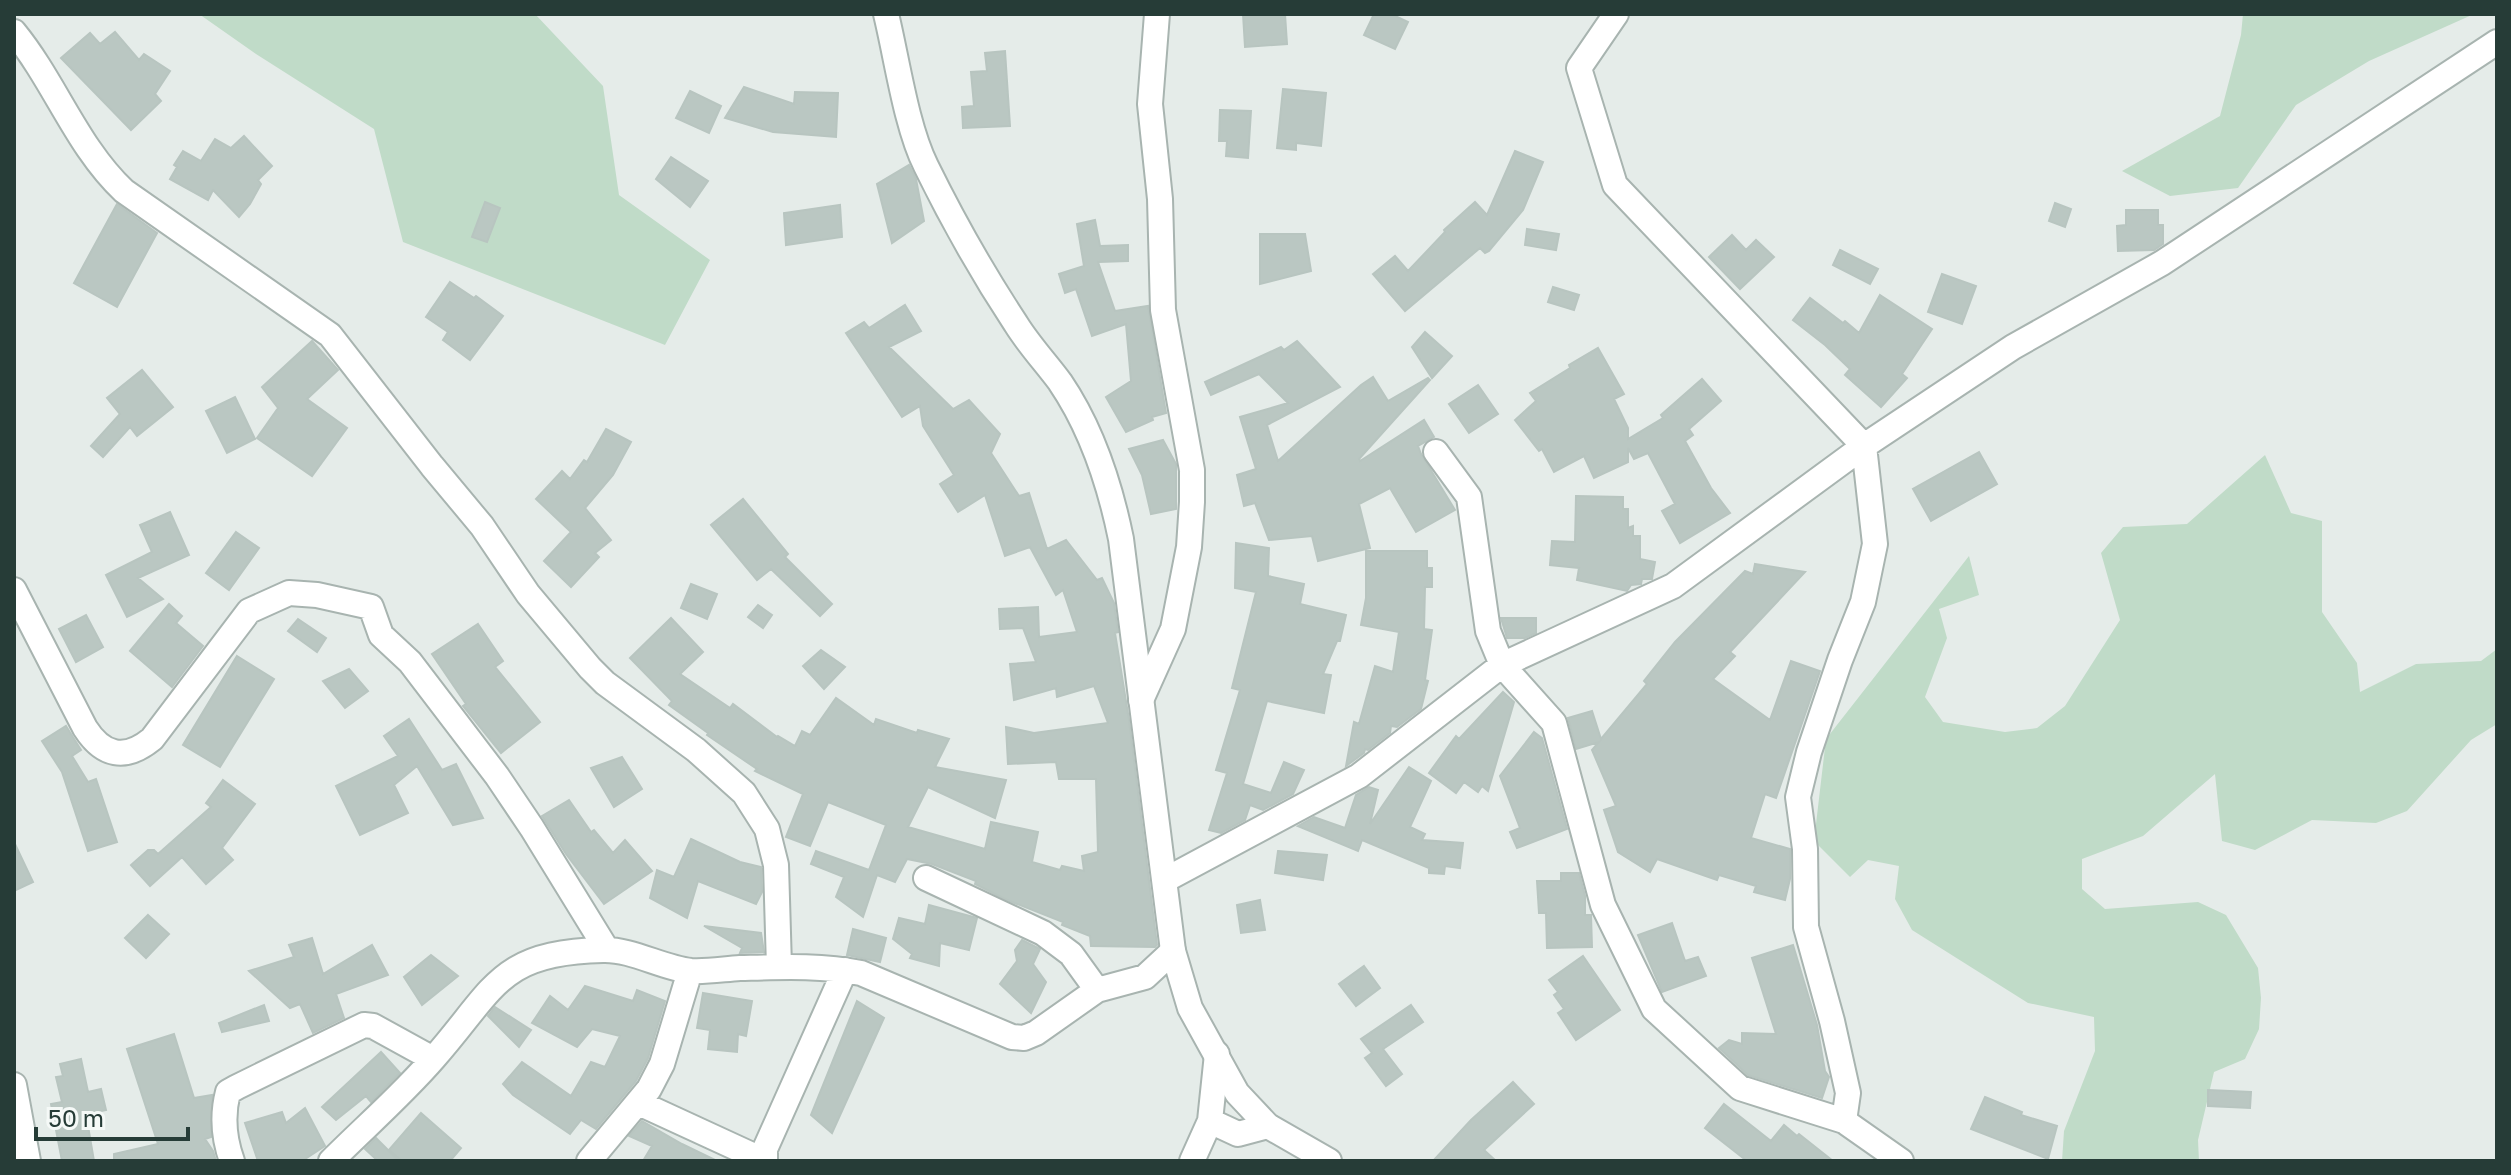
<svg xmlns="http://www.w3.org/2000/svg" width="2511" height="1175" font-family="'Golos Text',sans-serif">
	<rect width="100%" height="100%" fill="#e5ece9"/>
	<path fill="#c0dbc8" d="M199,14H535L603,86L619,195L710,260L665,345L403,242L374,129L256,54Z
		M2243,14H2474L2369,61L2296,105L2238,188L2170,196L2122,171L2220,116L2241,35Z
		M2265,455L2291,513L2322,521V612L2357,663L2360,692L2416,664L2481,661L2497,649V724L2471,740L2407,811L2376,823L2312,820L2255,850L2222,841L2215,774L2143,836L2082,859V889L2105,909L2198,902L2226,915L2258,968L2261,998L2259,1029L2245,1059L2214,1072L2198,1140L2199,1161H2062L2064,1131L2095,1051L2094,1017L2028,1003L1912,930L1895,899L1899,866L1868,860L1850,877L1814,841L1826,739L1969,556L1979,595L1939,609L1947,638L1925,697L1943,722L2005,732L2037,728L2065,706L2120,620L2101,553L2123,527L2187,524Z"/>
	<path fill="#bac7c2" stroke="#b8c5c0" stroke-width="2" d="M1243,14H1285L1287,44L1245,47Z
		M1374,14H1391L1408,22L1395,49L1364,35Z
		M115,32L139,60L144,54L170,71L155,94L161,101L131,130L61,58L90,33L100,44Z
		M1005,51L1010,126L963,128L962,107L974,106L971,72L987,71L985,53Z
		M744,87L794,104L795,92L838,93L836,137L773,132L725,118Z
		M1283,89L1326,93L1321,146L1296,143V150L1277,148Z
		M690,91L721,106L709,133L676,118Z
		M1220,110L1251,111L1248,158L1226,156L1227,141H1219Z
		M244,136L272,166L258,180L261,184L250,204L239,217L213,190L208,200L170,179L177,167L174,165L183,151L201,161L215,139L231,148Z
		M1515,151L1543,162L1523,210L1489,251L1485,253L1480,248L1405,311L1373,274L1395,256L1408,271L1445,232L1444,230L1475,202L1487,215Z
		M671,157L708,181L690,207L656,179Z
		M909,165L916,179L924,221L892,243L877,184Z
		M485,202L500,208L487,242L472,237Z
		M2055,203L2071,209L2065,227L2049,221Z
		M117,204L157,233L117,307L74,283Z
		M840,205L842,237L786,245L784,213Z
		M2126,210H2158V225H2163V244L2154,250L2118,251L2117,226L2126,225Z
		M1095,220L1100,246L1128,245V261L1098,262L1115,311L1148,306L1166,413L1152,417L1153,420L1126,432L1106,397L1131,381L1126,324L1092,336L1076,289L1065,293L1059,274L1084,266L1077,224Z
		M1527,229L1559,234L1556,250L1525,245Z
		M1260,234H1305L1311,271L1260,284Z
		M1732,235L1746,250L1756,240L1774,257L1740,289L1709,257Z
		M1840,250L1878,269L1870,284L1833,265Z
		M1942,274L1976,286L1962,324L1928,312Z
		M450,282L474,298L476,296L503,316L470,360L443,340L448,332L426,317Z
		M1553,287L1579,295L1574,310L1548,302Z
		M1880,295L1932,329L1902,374L1907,378L1881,407L1845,375L1850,369L1825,345L1793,320L1810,298L1843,323L1845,321L1859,333Z
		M905,305L921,331L889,347L953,409L969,400L1000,434L991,453L1019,496L1029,493L1047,549L1066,540L1097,580L1102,578L1114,603L1118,632L1115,633L1129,720L1157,945L1155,947L1091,946L1090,936L1062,925L1063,922L1007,900L975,884L976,881L932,864L907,859L895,882L877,875L863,917L836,897L844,877L811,864L816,851L869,870L886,825L828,802L810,846L786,837L803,794L755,771L757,769L707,735L708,733L669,705L672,701L630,658L671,618L703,652L680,674L730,708L733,704L777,737L778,736L795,746L802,731L810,735L836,698L874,725L876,719L917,733L918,730L949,739L935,767L1006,780L995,818L928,787L908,827L985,849L991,822L1038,832L1032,862L1060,870L1062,866L1084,871L1082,856L1098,852L1096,779H1059L1056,762L1008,764L1006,727L1034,733L1108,723L1094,686L1057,697L1056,688L1014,700L1010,664L1036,662L1023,628L1000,629L999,609L1038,607L1039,637L1077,632L1063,590L1056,595L1030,547L1005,556L985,495L958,512L940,484L954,475L923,426L920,406L902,417L846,333L864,322L869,328Z
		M1425,332L1452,356L1432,378L1412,347Z
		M312,341L338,370L307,399L347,428L312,476L257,438L278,408L262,387Z
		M1297,341L1340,387L1267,425L1278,461L1361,385L1373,377L1388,401L1428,378L1430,380L1359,459L1360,461L1424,420L1434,437L1418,446L1421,454L1455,510L1416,532L1390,488L1359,504L1370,548L1318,561L1312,536L1269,540L1255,503L1244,506L1237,475L1256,469L1240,417L1288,403L1259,374L1211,395L1205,382L1281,347L1284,350Z
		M1598,348L1624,394L1614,399L1628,428V439L1663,418L1661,415L1702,379L1721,401L1689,429L1693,435L1685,441L1711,488L1730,513L1680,543L1662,511L1675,504L1648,453L1634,459L1628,448V462L1594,478L1584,456L1554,472L1542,449L1539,451L1515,420L1536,401L1530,393L1570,368L1569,365Z
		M142,370L173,407L137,436L130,427L103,457L91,446L120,414L107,398Z
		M1478,385L1498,414L1469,433L1449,404Z
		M235,397L255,439L227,453L206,411Z
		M606,429L631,442L613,475L585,508L611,540L595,553L599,557L571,587L544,561L571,532L536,499L562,471L570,479L584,460L587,462Z
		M1163,440L1176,464V509L1151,514L1142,475L1129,449Z
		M1979,452L1997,484L1931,521L1913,489Z
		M1576,496L1623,497V509H1628V528L1633,526V536H1640V559L1655,562L1652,579H1642L1641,584L1631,585L1627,591L1577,580L1579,568L1550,565L1552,541L1575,542Z
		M743,499L788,554L785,557L832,604L820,616L771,569L757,580L711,525Z
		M170,512L189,555L138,578L163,599L127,617L106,575L152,552L140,525Z
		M236,532L259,548L229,590L206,573Z
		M1236,543L1269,548L1268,576L1304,584L1300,604L1346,615L1340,641H1337L1323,674L1331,675L1324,713L1267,701L1243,784L1271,793L1284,762L1304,770L1293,794L1263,810L1250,805L1245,820L1221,833L1209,830L1227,773L1216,770L1240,690L1232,688L1256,592L1235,588Z
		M1366,551H1427V568H1432V587H1425L1424,629L1432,630L1425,680L1428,681L1421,709L1397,727L1391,726L1390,733L1368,750L1365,749L1364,753L1346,766L1354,722L1359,724L1375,666L1393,672L1399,632L1361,625L1366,598Z
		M1755,564L1805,572L1730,652L1735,656L1713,679L1770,720L1791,661L1820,671L1776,798L1765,794L1751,838L1790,849V879L1785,900L1754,892L1756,886L1719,875L1717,880L1657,859L1650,872L1618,852L1604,810L1616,806L1592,750L1599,742L1576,749L1568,718L1592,711L1601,739L1647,684L1644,681L1675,642L1745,571L1753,574Z
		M691,584L717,594L707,619L681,608Z
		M169,604L182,616L176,623L203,646L172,687L130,651Z
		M758,605L772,615L763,628L748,617Z
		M86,615L103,647L76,662L59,629Z
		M1501,618H1536V633L1525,638H1507Z
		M298,619L326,638L317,652L288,631Z
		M478,624L503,661L495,667L540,722L501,753L463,706L466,704L432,654Z
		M821,650L845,667L824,689L803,666Z
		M237,656L274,679L220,767L183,745Z
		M349,669L368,691L345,708L323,681Z
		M1503,692L1514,702L1488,791L1482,786L1478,792L1464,782L1456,793L1429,773L1456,736L1459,739Z
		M409,719L442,770L456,764L483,818L453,825L417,766L394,785L408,813L360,835L336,786L398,756L384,736Z
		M66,726L81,750L72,756L88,782L96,779L117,842L88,851L62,772L42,741Z
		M1534,732L1542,738L1567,829L1517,848L1510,832L1520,828L1500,776Z
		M622,757L642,789L614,807L591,768Z
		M1409,767L1431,781L1410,827L1425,834L1422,840L1463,843L1460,868L1445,866L1444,874L1429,873V868L1362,840L1358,851L1298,826L1314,817L1345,828L1356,795L1369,787L1378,790L1370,824Z
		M223,780L255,804L222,848L233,860L206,884L182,857L150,886L131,865L148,850H154L158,854L211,807L206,803Z
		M569,800L591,832L594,830L613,853L625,840L652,871L604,904L566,854L542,816Z
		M691,839L740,862L761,867L762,892L756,904L698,881L687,918L650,898L657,870L674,877Z
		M14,842L33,882L14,891Z
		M1278,851L1327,855L1323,880L1275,873Z
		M1561,873H1579L1585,896V915H1591L1592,947L1547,948L1546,913H1539L1537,881H1561Z
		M1260,900L1265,930L1241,933L1237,905Z
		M929,905L977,918L969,950L940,943L939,966L910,958L912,954L893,939L899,918L925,924Z
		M148,915L169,934L146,958L125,938Z
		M1672,923L1685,961L1698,957L1706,976L1662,992L1638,935Z
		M704,926L761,933L764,952L740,953L742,948Z
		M853,929L886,938L880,962L847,955Z
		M312,938L323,974L372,945L388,975L336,994L344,1018L313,1033L300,1004L290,1008L249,971L294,957L289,945Z
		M1022,940L1040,949L1033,964L1046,982L1031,1013L1000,984L1017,961L1015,950Z
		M1793,945L1817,1025L1825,1071L1829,1077L1822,1098L1748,1075L1719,1048L1729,1040L1742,1044V1033L1776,1034L1752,958Z
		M431,955L458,976L422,1005L404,977Z
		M1583,956L1620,1010L1576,1040L1558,1013L1564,1009L1554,995L1558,992L1549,980Z
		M1364,966L1380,988L1356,1006L1339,984Z
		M585,986L633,1001L637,990L665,1001L648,1058L636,1081L596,1129L581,1120L570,1134L513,1095L503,1084L522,1062L571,1096L591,1062L605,1067L620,1036L592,1029L577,1047L532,1023L550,996L568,1010Z
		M703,993L752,1001L746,1036L738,1034L737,1052L708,1049L710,1030L697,1028Z
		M857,1001L884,1018L832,1133L811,1115Z
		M264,1005L269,1021L222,1032L219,1023Z
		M1411,1005L1423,1022L1383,1049L1402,1074L1386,1086L1365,1058L1372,1053L1361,1039Z
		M495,1007L531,1030L519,1047L488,1016Z
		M174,1034L194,1098L212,1095L211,1137L205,1139L213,1151L216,1161H114V1154L158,1144L127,1049Z
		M381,1052L400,1073L371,1102L366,1096L336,1120L322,1107Z
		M81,1059L88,1092L101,1089L106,1110L92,1113L95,1125L88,1126L94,1161H62L51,1104L62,1102L56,1077L63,1076L60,1064Z
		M1513,1082L1534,1104L1484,1150L1496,1161H1433L1471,1120Z
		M2208,1090L2251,1092L2250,1108L2208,1106Z
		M1985,1097L2022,1112L2021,1115L2057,1126L2048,1159L1971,1129Z
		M1724,1104L1771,1141L1784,1125L1797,1136L1799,1134L1833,1161H1747L1705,1128Z
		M305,1108L325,1146L302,1161H258L245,1123L282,1112L286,1123Z
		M421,1113L461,1148L450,1161H402L389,1150Z
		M642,1121L682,1144L717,1161H643L652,1146L629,1136Z
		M376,1138L399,1161H378L365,1149Z"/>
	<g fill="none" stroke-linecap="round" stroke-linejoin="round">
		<g stroke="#a8b4b0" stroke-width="28">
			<path id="minor" d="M1616,14L1579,68L1615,185L1864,446L1875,544L1863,602L1840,660L1809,752L1798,797L1805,849L1806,927L1832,1021L1848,1093L1844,1121L1901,1161
				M14,32C55,82 77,147 124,191L330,335L432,466L482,526L528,594L590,668L605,683L696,750L744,793L767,829L776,865L779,967
				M1436,452L1469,497L1488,631L1502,665L1554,723L1603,905L1654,1009L1740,1088L1844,1121
				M14,590L85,728C103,756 125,761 152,739L249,611L289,593L317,595L371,607L381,635L410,662L497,776L532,828L607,950
				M1141,700L1173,629L1189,547L1192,502V470L1163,310L1160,199L1150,104L1157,14
				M926,878L1043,933L1071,954L1097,990
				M1165,880L1359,776L1502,665L1673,586L1864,446L2013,347L2162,263L2497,42
				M14,1085L28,1161
				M639,1103L765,1161
				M1210,1121L1238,1134L1268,1126
				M232,1161C224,1139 222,1115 228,1092L237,1087L364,1025L373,1026L433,1059
				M331,1161C365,1127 402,1095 434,1058C495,989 498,952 603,950C632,949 662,968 691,971C707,972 724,969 740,968C780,967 821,965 861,973L1012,1037L1024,1038L1036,1033L1097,990L1145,977L1173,951
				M589,1161L649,1089L662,1064L690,971
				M765,1161V1149L845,970
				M1192,1161L1210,1121L1217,1054"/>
		</g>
		<g stroke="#a8b4b0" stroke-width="28">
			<path id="tertiary" d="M886,14C897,59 906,126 926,166C953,221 983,274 1016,324C1029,345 1046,363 1060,382C1092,429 1110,485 1121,539L1173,951L1190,1008L1237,1093L1268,1126L1329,1161"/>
		</g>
		<use href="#minor" stroke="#fff" stroke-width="24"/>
		<use href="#tertiary" stroke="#fff" stroke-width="24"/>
	</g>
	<rect width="2511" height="1175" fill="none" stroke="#263c37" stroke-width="32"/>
	<path d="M36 1127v12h152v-12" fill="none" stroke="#263c37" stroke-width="4"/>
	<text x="48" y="1127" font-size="24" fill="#263c37" stroke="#f5f9f7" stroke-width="6" paint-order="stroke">50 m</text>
</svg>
